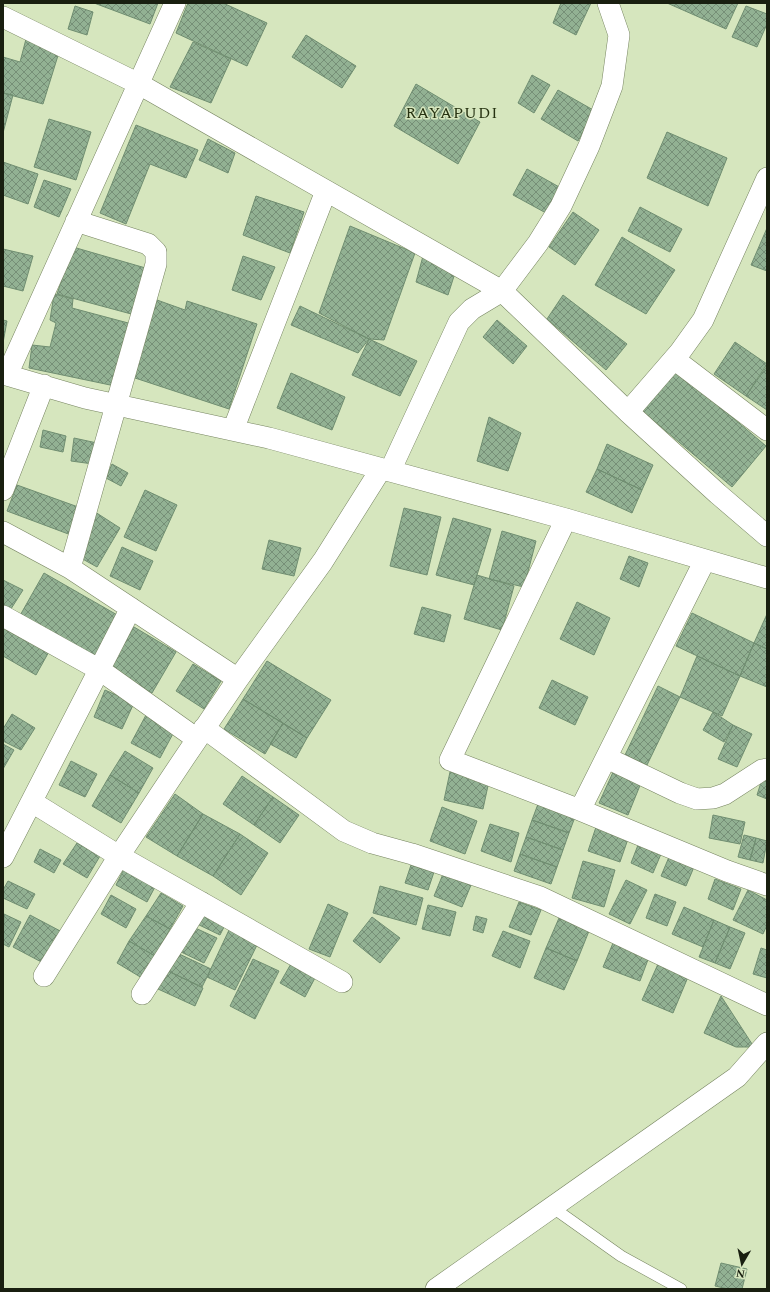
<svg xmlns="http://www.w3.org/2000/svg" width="770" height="1292" font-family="Spectral,serif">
	<defs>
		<pattern id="building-cross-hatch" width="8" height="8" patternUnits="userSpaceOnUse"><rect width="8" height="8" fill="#92b193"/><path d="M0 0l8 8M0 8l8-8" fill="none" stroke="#768f77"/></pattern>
	</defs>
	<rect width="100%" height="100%" fill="#d6e6be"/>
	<path fill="url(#building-cross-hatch)" stroke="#708e71" d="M94,3H158L150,24Z
		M188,3H223L267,23L247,66L176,33Z
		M561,3H591L576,35L553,23Z
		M667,3H738L726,29Z
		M75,6L93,12L87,35L68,29Z
		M746,6L767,14V24L757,47L732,37Z
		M306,35L356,66L342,88L292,57Z
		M26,39L60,49L43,104L3,93V57L20,62Z
		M193,42L231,59L211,103L170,87Z
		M532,75L550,85L534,113L518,103Z
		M416,84L480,122L458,164L394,126Z
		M558,90L595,111L578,141L541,119Z
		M3,93L13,95L3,133Z
		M49,119L91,132L76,180L34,167Z
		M136,125L198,150L186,178L150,164L126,224L100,213Z
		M667,132L727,158L708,206L647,178Z
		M208,139L235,153L228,173L199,160Z
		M3,162L38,174L28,204L3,195Z
		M527,169L561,188L546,213L513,195Z
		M44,180L71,189L59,217L34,207Z
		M256,196L304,212L290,253L243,235Z
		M640,207L682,229L670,252L628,231Z
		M573,212L599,230L575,265L549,247Z
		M350,226L415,253L384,340L369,339L319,313Z
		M767,228V271L751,265Z
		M622,237L675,270L646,314L595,285Z
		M73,247L149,269L135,315L57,294Z
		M3,249L33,256L23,291L3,286Z
		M243,256L275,267L261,300L232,290Z
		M423,256L455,273L448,295L416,282Z
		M54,294L73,299L72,308L132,324L115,386L29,368L32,345L50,347L56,323L50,320Z
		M563,295L627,344L606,370L547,319Z
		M157,300L185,310L187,301L257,324L229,409L132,377Z
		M300,306L369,339L358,353L291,325Z
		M3,320L7,321L3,343Z
		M497,320L527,346L513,364L483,337Z
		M369,339L417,361L400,396L352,375Z
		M735,342L767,364L746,396L714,374Z
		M767,366V410L746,396Z
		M674,368L766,446L732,487L640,409Z
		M291,373L345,397L332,430L277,408Z
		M489,417L521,433L508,471L477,461Z
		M43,430L66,436L63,452L40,447Z
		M74,438L97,443L93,464L71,461Z
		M607,444L653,465L642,490L597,469Z
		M112,464L128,473L121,486L106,478Z
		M597,469L642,490L632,513L586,492Z
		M17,485L81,508L71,535L7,511Z
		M145,490L177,505L156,551L124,537Z
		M404,508L441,517L427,575L390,566Z
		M92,510L120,528L97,567L79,557Z
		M453,518L491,529L474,585L436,575Z
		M502,531L536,541L524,587L489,579Z
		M269,540L301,548L294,576L262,569Z
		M122,547L153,561L140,590L110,576Z
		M629,556L648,563L639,587L620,579Z
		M44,573L119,616L92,661L18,619Z
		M477,575L514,586L502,630L464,619Z
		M3,580L23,590L9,612L3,608Z
		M577,602L610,618L594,655L560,639Z
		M422,607L451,615L444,642L414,634Z
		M692,613L754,643L740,676L676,646Z
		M767,614V649L754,643Z
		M3,622L51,648L36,675L3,656Z
		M134,627L176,652L152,693L109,668Z
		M754,643L767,649V687L740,676Z
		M697,656L740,676L722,716L680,697Z
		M267,661L331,700L307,738L243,699Z
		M193,664L221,681L204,709L176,691Z
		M552,680L588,697L575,725L539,708Z
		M658,686L680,697L647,765L625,755Z
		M105,690L134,703L122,729L94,717Z
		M243,699L283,723L265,754L224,729Z
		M713,712L733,725L724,742L703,730Z
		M12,714L35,728L21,750L3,741V729Z
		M146,715L175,730L160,758L131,743Z
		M283,723L307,738L296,758L270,744Z
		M733,725L752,734L737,767L718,759Z
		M3,744L14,750L3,769Z
		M125,751L153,768L139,793L110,775Z
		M71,761L97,774L85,797L59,785Z
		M614,770L641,783L628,815L599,803Z
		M450,772L489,781L483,809L444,800Z
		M110,775L139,793L121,823L92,806Z
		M242,776L273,797L254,825L223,804Z
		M763,776L767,778V799L757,795Z
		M175,794L203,814L177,856L146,837Z
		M273,797L299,815L280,843L254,825Z
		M538,804L575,817L569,833L532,820Z
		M442,807L477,821L465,854L430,841Z
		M203,814L240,834L213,876L177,856Z
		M713,815L745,822L740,844L709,838Z
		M532,820L569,833L563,850L526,837Z
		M490,824L519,833L511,862L481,851Z
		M596,827L628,839L620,862L588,851Z
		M240,834L268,853L241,895L213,876Z
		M744,835L756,838L750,860L738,857Z
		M526,837L563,850L557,867L520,854Z
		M756,838L767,841L763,863L750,860Z
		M77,843L100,856L87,878L63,864Z
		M638,845L661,854L653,873L631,863Z
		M40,849L61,860L54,873L34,862Z
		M520,854L557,867L551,884L514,871Z
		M669,857L694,867L686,886L661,876Z
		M583,861L615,870L604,907L572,898Z
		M411,865L434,872L428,890L405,883Z
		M124,869L155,887L147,902L116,885Z
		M443,874L471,885L462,907L434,896Z
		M715,879L741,889L733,910L708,899Z
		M626,880L647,890L630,924L609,914Z
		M8,881L35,894L27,909L3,898V890Z
		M380,886L423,898L416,925L373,913Z
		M748,890L767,900V925L763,934L733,920Z
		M161,893L183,906L170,929L146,916Z
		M655,894L676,902L667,926L646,918Z
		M111,895L136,909L126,928L101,914Z
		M519,902L541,910L531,935L509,927Z
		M328,904L348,913L330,957L309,949Z
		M428,905L456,912L450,936L422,929Z
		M684,907L714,920L703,947L672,934Z
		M201,910L227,921L220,935L195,923Z
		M4,914L21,922L9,947L3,944Z
		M30,915L64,933L47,965L13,947Z
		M146,916L170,929L155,956L129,941Z
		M476,916L487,919L483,933L473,930Z
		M372,917L400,938L380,963L353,941Z
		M559,918L589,931L577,961L546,948Z
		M714,920L730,927L715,963L699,957Z
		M191,926L217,938L204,963L179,951Z
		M730,927L745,933L730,969L715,963Z
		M229,930L258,943L235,990L207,977Z
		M503,931L530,941L520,968L492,956Z
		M129,941L155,956L142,978L117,963Z
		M613,943L649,957L640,981L603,967Z
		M546,948L577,961L564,990L534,978Z
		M761,948L767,950V978L753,974Z
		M175,952L211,969L202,987L166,970Z
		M253,959L279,971L255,1019L230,1006Z
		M292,962L316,976L305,997L280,983Z
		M658,964L688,977L673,1013L642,1000Z
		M166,970L203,988L195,1006L158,989Z
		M721,996L754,1047H736L704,1033Z
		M721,1263L747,1269L742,1289H728L715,1286Z"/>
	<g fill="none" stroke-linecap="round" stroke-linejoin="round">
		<g stroke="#768460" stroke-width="12">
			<path id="service" d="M552,1207L621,1256L681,1289"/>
		</g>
		<g stroke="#768460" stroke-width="22">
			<path id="minor" d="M3,17L139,84L502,291L628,412L718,494L767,536
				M674,359L767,430
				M3,374L85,398L269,438L566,519L767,578
				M7,375L175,3
				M628,412L680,352L703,320L767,178
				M233,430L326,191
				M390,471L459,322L472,309L502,291L538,243L561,206L589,146L612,86L619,35L608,3
				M3,490L44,385
				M566,519L450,760L580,810L727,871L767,885
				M3,532L70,568L238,679
				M70,568L156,264V252L148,244L76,221
				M3,616L100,670L197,739
				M204,728L344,831L372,843L412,854L540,897L767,1005
				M607,758L680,793L697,799L713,798L725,794L762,770L767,769
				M32,802L119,856L342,982
				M580,810L705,560
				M3,857L131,608
				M44,976L119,856L185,757L238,679L323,561L381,469
				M142,994L201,902
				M436,1289L737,1077L767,1043"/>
		</g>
		<use href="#service" stroke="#fff" stroke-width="11"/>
		<use href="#minor" stroke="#fff" stroke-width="21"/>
	</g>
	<g text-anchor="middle" stroke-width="3" stroke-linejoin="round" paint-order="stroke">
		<g font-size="16" letter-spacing="1" fill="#263211" stroke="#d6e6be">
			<text x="452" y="118">RAYAPUDI</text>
		</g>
	</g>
	<rect width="770" height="1292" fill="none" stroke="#191f10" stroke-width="8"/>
	<g transform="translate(742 1264) rotate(189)" stroke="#d6e6be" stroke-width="3" paint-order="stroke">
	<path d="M0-3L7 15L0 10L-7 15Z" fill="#191f10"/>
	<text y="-6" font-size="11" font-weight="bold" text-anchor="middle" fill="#191f10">N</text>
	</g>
</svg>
